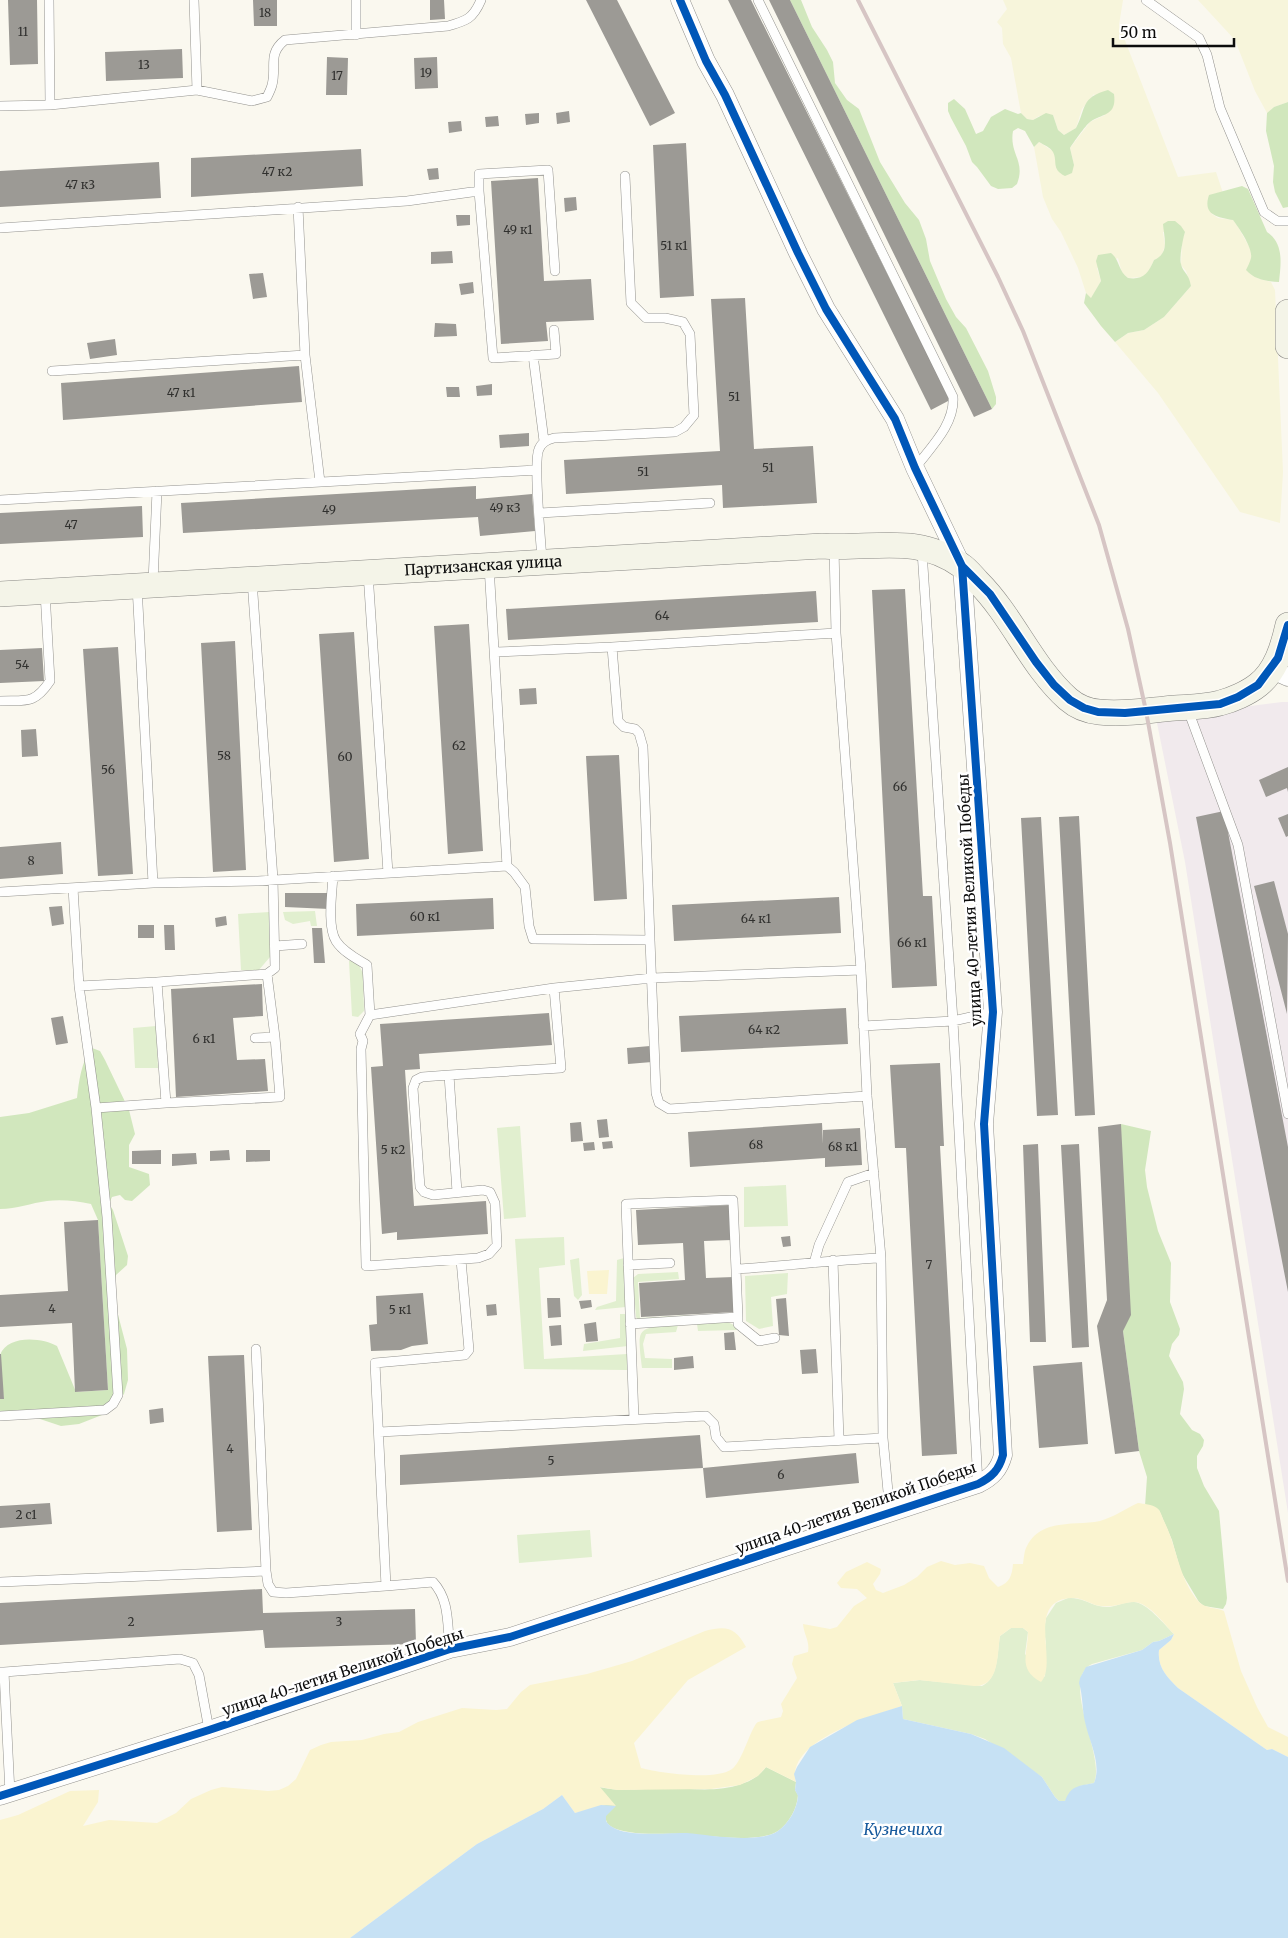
<svg xmlns="http://www.w3.org/2000/svg" width="1288" height="1938" font-family="Merriweather,serif">
	<rect width="100%" height="100%" fill="#faf8ef"/>
	<path fill="#f1eaed" d="M1282,702H1288V1513L1185,862L1156,718Z"/>
	<path fill="#f7f5db" d="M1003,0H1123L1119,25L1178,177L1216,172L1223,193H1216L1209,208L1212,214L1218,218L1233,220L1237,225L1251,250L1257,278L1271,282L1275,290L1283,472L1280,523L1240,512L1158,393L1115,342L1128,333L1144,330L1164,317L1191,286L1186,271L1181,265L1182,240L1185,232H1163L1165,245L1163,252L1160,257L1154,260L1148,273L1142,277L1128,278L1122,273L1118,258L1097,268L1101,281L1091,299L1086,293L1078,268L1061,232L1052,219L1043,197L1034,147L1039,142L1074,165L1070,148L1090,122L1105,115L1094,94L1082,109L1076,128L1064,135L1058,130L1053,115L1039,116L1033,120L1027,119L1021,113L1011,58L1003,44L1002,28L997,22L1007,9Z
		M1198,0H1288V102L1274,107L1267,113L1255,91L1235,40Z"/>
	<path fill="#e1efcf" d="M315,911L317,926H311L310,921L293,924L285,920L283,912Z
		M269,912L270,957L258,971L241,970L238,914Z
		M356,960L363,973L364,1011L358,1017L352,1016L349,961Z
		M156,1026L158,1068H135L133,1028Z
		M520,1126L526,1217L504,1219L497,1128Z
		M786,1185L788,1226L744,1227V1187Z
		M564,1237L565,1265L539,1268L544,1359L627,1354V1370L524,1369L515,1239Z
		M579,1258L582,1295L578,1300L574,1296L570,1260Z
		M624,1258L626,1307L595,1310L597,1307L616,1301L617,1260Z
		M678,1272L679,1279L638,1282L640,1318L690,1315V1317L639,1321L636,1317L633,1278L638,1274Z
		M788,1273L787,1294L771,1297L773,1326L759,1329L746,1321L745,1276Z
		M620,1314H627L628,1346L583,1351L584,1344L620,1338Z
		M725,1321L734,1325L737,1330L698,1331L697,1324Z
		M678,1325L676,1332L646,1334L643,1344L645,1358L672,1359V1368H642C637,1326 636,1328 678,1325Z
		M590,1530L592,1557L519,1563L517,1535Z
		M1068,1598C1080,1597 1088,1603 1099,1606C1113,1610 1122,1601 1134,1602C1146,1602 1165,1625 1174,1634L1159,1641L1153,1642L1142,1650L1092,1664C1059,1680 1106,1756 1094,1783L1080,1786L1065,1801H1059L1055,1797L1042,1777L985,1739L971,1734L903,1719L902,1706L893,1683L920,1680L982,1686C999,1678 997,1652 1000,1636L1011,1628H1023L1028,1632L1025,1654L1045,1677L1046,1643L1044,1631L1046,1618L1056,1603Z"/>
	<path fill="#d1e7bd" d="M790,0H801L812,27L827,50L833,62L835,83L847,100L859,109L880,162L905,203L919,220L926,239L930,261L946,299L956,317L966,328L988,371L996,397V404L992,409Z
		M1108,90L1114,94C1117,116 1103,113 1090,122C1085,126 1074,142 1070,148L1074,165L1072,173L1065,176C1051,169 1058,162 1053,152C1050,147 1044,145 1039,142L1034,147L1025,131L1018,128L1013,131C1009,154 1026,161 1017,184L1012,188L998,189L991,186L977,167L972,162L966,146L951,118L948,111V103L954,99L965,109L976,134L983,131L991,117L1005,109L1018,114L1021,113L1027,119L1033,120L1046,113L1053,115L1058,130L1064,135L1076,128C1087,107 1080,98 1108,90Z
		M1288,102V207L1283,208L1275,192L1273,182L1274,166L1266,131L1267,113L1274,107Z
		M1242,186L1248,189L1267,232C1284,244 1281,263 1279,282C1266,281 1255,280 1246,270C1248,266 1250,262 1251,258C1253,248 1239,228 1233,220C1219,217 1202,216 1209,195Z
		M1168,221H1175L1181,226L1185,232C1183,238 1179,259 1181,264C1183,273 1189,273 1191,286L1164,317L1144,330L1128,333L1115,342L1101,326L1084,303L1086,293L1091,298L1101,281L1096,261L1098,255L1111,253C1120,260 1118,271 1128,278C1143,280 1148,274 1154,260C1170,253 1164,238 1163,224Z
		M92,1048L100,1051L105,1060L129,1110L135,1134L129,1145V1167L149,1174L150,1185L132,1201L125,1200L120,1195L112,1197L109,1204L113,1210L128,1256L127,1265L116,1275L114,1283L116,1307L127,1349L128,1380L124,1394L109,1411L102,1415L79,1424L61,1426L40,1419L4,1412L0,1415V1399L4,1398C2,1388 0,1365 0,1355C8,1334 43,1338 57,1346L76,1392L108,1390L98,1220L91,1204C77,1201 61,1199 47,1201C31,1203 17,1209 0,1209V1117L29,1113L77,1098C79,1081 81,1062 92,1048Z
		M1121,1124L1151,1131L1145,1170L1147,1187L1158,1231L1171,1263L1170,1302L1180,1329L1179,1335L1172,1344L1169,1356L1183,1382L1184,1389L1180,1414L1192,1430L1200,1434L1204,1440L1203,1446L1197,1456V1468L1204,1486L1219,1511L1227,1598L1226,1604L1223,1609L1204,1606L1199,1602L1181,1572L1172,1540L1159,1510L1145,1506L1147,1477L1139,1451L1123,1331Z
		M766,1767L796,1782L795,1790L798,1795C797,1809 789,1823 778,1831C759,1844 705,1835 683,1834C665,1833 646,1835 629,1832C622,1831 613,1829 608,1824C605,1821 600,1793 599,1787C620,1792 642,1789 664,1788C689,1788 717,1793 741,1784C752,1781 760,1775 766,1767Z"/>
	<path fill="#faf4d0" d="M609,1270L607,1294H589L587,1271Z
		M1138,1503C1144,1504 1152,1504 1157,1508C1161,1511 1162,1517 1164,1521C1177,1547 1179,1580 1199,1602C1206,1609 1216,1607 1224,1611L1241,1671L1257,1707L1268,1727L1288,1737V1757L1272,1749L1267,1750L1178,1688C1167,1677 1157,1667 1159,1650L1171,1640L1174,1634C1164,1624 1150,1604 1135,1602C1127,1601 1114,1608 1101,1606C1091,1605 1082,1597 1072,1598C1024,1600 1059,1662 1041,1682C1017,1669 1028,1653 1028,1632L1023,1628H1011L1000,1636C997,1654 1000,1687 974,1686L919,1680L893,1683L902,1706C874,1716 785,1740 796,1782L766,1767L758,1776L740,1785L711,1789L617,1790L600,1787L616,1806L606,1805L575,1813L562,1795L543,1809L477,1844L350,1938H0V1820L18,1815L70,1791L99,1790L98,1802L83,1826L109,1820L157,1823L176,1813L191,1799L211,1790L222,1787L268,1791L279,1790L288,1786L296,1779L310,1750L321,1745L331,1742L362,1740L384,1734L399,1732L418,1722L462,1708L496,1710L507,1709L521,1692L530,1685L587,1674L632,1661L705,1631C727,1625 736,1628 746,1647L688,1680L634,1743L641,1768C660,1773 716,1781 732,1769C743,1761 751,1726 758,1722C764,1720 774,1719 781,1717L783,1711L781,1704L797,1678L792,1664L794,1656L808,1652C810,1641 804,1635 803,1624L830,1629L837,1627L854,1606L867,1598L857,1589L841,1588L837,1583L846,1572L867,1562L881,1569L880,1574L873,1584L876,1590L883,1593L904,1585L917,1577L927,1567L941,1561L955,1565L970,1563L984,1566L989,1578L998,1587C1010,1583 1012,1575 1013,1564H1023C1024,1558 1024,1551 1027,1546C1041,1518 1075,1526 1100,1521C1114,1517 1125,1509 1138,1503Z"/>
	<path fill="#c6e1f4" d="M1174,1634L1171,1640L1159,1650C1157,1667 1167,1677 1178,1688L1267,1750L1272,1749L1288,1757V1938H350L477,1844L543,1809L562,1795L575,1813L601,1805L616,1806L606,1816V1821C618,1840 667,1832 687,1833C709,1835 759,1844 778,1831C789,1823 797,1809 798,1796L795,1790L796,1782L794,1774L797,1767L810,1747L857,1720L902,1706L903,1719L971,1734L1004,1748L1042,1777L1055,1797L1059,1801H1065C1071,1785 1079,1786 1094,1783C1102,1764 1089,1741 1085,1722C1082,1709 1083,1696 1079,1683L1080,1678L1086,1667L1142,1650L1153,1642L1159,1641Z"/>
	<path fill="#9c9a95" d="M8,0H37L38,64L10,65Z
		M253,0H277V26H254Z
		M430,0H444L445,19L430,20Z
		M586,0H617L675,113L650,126Z
		M728,0H751L950,400L931,410Z
		M769,0H790L992,409L974,417Z
		M182,49L183,78L106,81L105,52Z
		M327,57L348,58L347,95H326Z
		M437,57L438,88L415,89L414,58Z
		M569,111L570,122L557,124L556,113Z
		M539,113V123L526,125L525,114Z
		M498,116L499,126L486,127L485,117Z
		M461,121L462,131L449,133L448,122Z
		M686,143L694,296L660,298L653,145Z
		M361,149L363,186L191,197V158Z
		M159,162L161,198L0,207V171Z
		M438,168L439,179L429,180L427,169Z
		M538,178L544,281L591,279L594,320L546,322L548,341L501,344L491,181Z
		M576,197L577,210L565,212L564,198Z
		M456,215H470V225L457,226Z
		M452,251L453,263L431,264V252Z
		M263,273L267,297L253,299L249,274Z
		M473,282L474,293L461,295L459,284Z
		M745,298L754,449L813,446L817,503L723,508L722,485L566,494L564,460L720,451L711,299Z
		M435,323L456,324L457,336L434,337Z
		M115,339L117,355L90,359L87,343Z
		M299,366L302,402L63,420L61,383Z
		M492,384V395L477,396L476,386Z
		M446,387H459L460,397H447Z
		M529,433V446L500,448L499,435Z
		M476,486V499L532,494L535,531L480,536L478,517L183,533L181,503Z
		M142,506L143,537L0,544V513Z
		M905,589L923,896H932L937,986L892,988L872,590Z
		M816,591L818,622L508,640L506,609Z
		M469,624L483,851L448,854L434,626Z
		M354,632L369,859L334,862L319,634Z
		M235,641L246,870L213,872L201,643Z
		M118,647L133,874L98,876L83,649Z
		M42,648L44,681L0,683V650Z
		M536,688L537,704L520,705L519,689Z
		M36,729L38,756L22,757L21,730Z
		M619,755L627,899L594,901L586,756Z
		M1288,767V792L1287,788L1266,797L1259,780Z
		M1224,811L1288,1147V1292L1196,817Z
		M1288,814V836L1286,837L1278,818Z
		M1079,816L1095,1115L1075,1116L1059,817Z
		M1041,817L1058,1115L1037,1116L1021,818Z
		M61,842L63,874L0,879V847Z
		M1274,881L1288,934L1287,1014L1254,886Z
		M285,893H329V909L285,907Z
		M839,897L841,933L674,941L672,905Z
		M493,898L494,929L357,936L356,904Z
		M62,906L64,924L52,926L49,907Z
		M226,916L227,925L216,927L215,918Z
		M138,925H154V938H138Z
		M164,925H174L175,950H165Z
		M312,928H322L325,963H314Z
		M262,984L263,1016L233,1018L237,1060L265,1059L268,1091L176,1097L171,989Z
		M846,1008L848,1044L681,1052L679,1016Z
		M549,1013L552,1045L419,1054L420,1069L405,1070L414,1206L486,1201L488,1234L397,1240V1232L382,1234L371,1067L383,1066L380,1024Z
		M63,1016L68,1043L56,1045L51,1018Z
		M650,1046L652,1062L628,1064L627,1048Z
		M940,1063L944,1146H940L957,1454L922,1456L906,1148H895L890,1065Z
		M607,1119L609,1137L599,1138L597,1120Z
		M581,1122L583,1141L571,1142L570,1123Z
		M822,1123L823,1144V1130L860,1128L862,1165L825,1167V1158L690,1167L688,1132Z
		M1121,1124L1131,1315L1123,1331L1139,1451L1115,1454L1097,1326L1107,1300L1098,1127Z
		M612,1141L613,1148L603,1149L602,1142Z
		M594,1142L595,1150L584,1151L583,1143Z
		M1038,1144L1046,1342H1030L1023,1145Z
		M1079,1144L1089,1347L1072,1348L1061,1145Z
		M161,1150V1164H132V1151Z
		M229,1150L230,1160L210,1161V1151Z
		M246,1150H270V1161L246,1162Z
		M196,1153L197,1164L172,1166V1154Z
		M730,1205L732,1240L704,1241L706,1278L734,1277L736,1312L641,1317L639,1283L685,1280L683,1243L638,1245L636,1210Z
		M98,1220L108,1390L75,1392L72,1323L0,1327V1295L68,1291L64,1222Z
		M790,1236L791,1246L783,1247L781,1237Z
		M423,1293L428,1344L412,1346L401,1350L371,1351L369,1325L377,1324L376,1296Z
		M547,1298H560L561,1317L548,1318Z
		M786,1298L789,1336L779,1335L776,1299Z
		M591,1300L592,1307L581,1309L579,1301Z
		M496,1304L497,1315L487,1316L486,1305Z
		M596,1322L598,1341L586,1342L584,1324Z
		M561,1325L562,1345L551,1346L549,1326Z
		M734,1332L736,1350H725L724,1333Z
		M816,1349L818,1373L802,1374L800,1350Z
		M0,1354H1L4,1399H0Z
		M244,1355L252,1530L217,1532L208,1356Z
		M693,1356L694,1368L674,1370V1358Z
		M1082,1362L1088,1444L1039,1448L1033,1366Z
		M163,1408L164,1422L150,1424L149,1410Z
		M700,1435L703,1468L856,1453L859,1483L706,1498L703,1468L400,1485V1455Z
		M50,1503L52,1524L0,1528V1506Z
		M262,1589L263,1613L415,1609L416,1644L265,1648L263,1630L0,1645V1603Z"/>
	<g fill="none" stroke-linecap="round" stroke-linejoin="round">
		<g stroke="#93928e" stroke-width="10">
			<path id="lane" d="M49,0L50,105
				M194,0L197,90
				M356,0V35
				M758,0L953,397C955,424 931,447 915,468
				M1146,0L1199,38L1207,55L1220,108L1264,212L1277,221H1288
				M0,106L50,105L197,90L252,101L267,97C269,93 271,89 272,85C277,67 267,54 285,40L448,26C466,21 473,19 481,0
				M298,207L305,355L320,482
				M0,228L407,201L479,191
				M554,330L556,354L493,358L479,191V174L548,170L555,271
				M533,355L544,441
				M52,371L305,355
				M0,500L537,470
				M540,513L710,503
				M834,548L836,633L861,970L867,1096L881,1258L883,1438L890,1513
				M922,551L953,1021L978,1484
				M542,560C541,542 533,461 539,449C542,442 547,440 554,438L675,432L684,427L694,415L690,334L683,322L665,318H646L631,303L625,176
				M489,566L507,866L514,872L525,887L529,926L533,939L650,940L656,1093L659,1103L669,1109L867,1096
				M368,573L388,873
				M153,582L157,491
				M137,586L153,883L258,881L507,866
				M612,647L618,721L624,727L635,729L639,733L643,747L650,940
				M496,652L612,647L836,633
				M0,701C26,700 34,705 50,681L45,592
				M1188,710L1238,845L1288,1114
				M333,876C332,893 327,927 336,941C343,952 357,959 367,965L370,1015L360,1034L363,1041L361,1049L366,1266L478,1258L489,1254L497,1245L495,1203L490,1192L483,1190L433,1195L424,1192L420,1187L413,1088L416,1080L422,1077L449,1075L457,1192
				M0,892L153,883
				M275,946L302,944
				M79,986L157,982
				M554,988L652,978L861,970
				M370,1015L554,988L561,1068L449,1075
				M863,1026L953,1021L993,1012
				M255,1038L275,1037
				M166,1103L157,982L267,974L275,968L273,879L252,580
				M96,1108L166,1103L280,1097L275,1037L267,974
				M833,1260L839,1440
				M814,1263L819,1245L848,1182L874,1173
				M628,1265L670,1263
				M737,1269C785,1266 833,1260 881,1258
				M738,1317V1324L759,1341L775,1338
				M630,1324L738,1317L733,1200L626,1204L634,1419
				M256,1349L266,1571
				M0,1416L105,1410L113,1404L118,1395L107,1217L96,1108L79,986L73,888
				M379,1432L706,1416L714,1424L716,1437L724,1447L883,1438
				M0,1582L266,1571L268,1584L273,1592L286,1593L386,1586
				M450,1649C447,1625 450,1600 433,1582L386,1586L375,1363L465,1355L469,1350L461,1260
				M0,1672H4L10,1793
				M4,1672L180,1659L193,1663L199,1675L209,1730"/>
		</g>
		<g stroke="#93928e" stroke-width="19">
			<path id="street" d="M1270,669L1288,677
				M0,1796L209,1730L450,1649L510,1637L978,1484C992,1477 999,1470 1003,1455L984,1124L993,1012L962,566L915,468L895,419L826,309L798,253L725,95L706,61L680,0"/>
		</g>
		<g stroke="#8a8985" stroke-width="26">
			<g id="secondary">
				<path d="M1288,312V346"/>
				<path id="s1" d="M0,594L822,546C872,550 917,533 962,566C968,570 973,577 978,582C1013,617 1031,666 1068,699C1076,706 1088,711 1099,712C1124,715 1150,710 1175,708C1189,707 1206,707 1220,703C1232,700 1248,693 1258,685C1276,671 1283,647 1288,625"/>
			</g>
		</g>
		<use href="#lane" stroke="#fefefd" stroke-width="9"/>
		<use href="#street" stroke="#fefefd" stroke-width="18"/>
		<use href="#secondary" stroke="#f4f4e8" stroke-width="25"/>
		<path stroke="#d6c5c4" stroke-width="4" d="M858,0L998,277L1023,331L1099,525L1128,629L1146,711L1170,843L1288,1581"/>
		<g stroke="#fff" stroke-width="11">
			<path id="cycleway" d="M680,0L706,61L725,95L798,253L826,309L895,419L915,468L962,566L990,594L1036,662L1054,685L1070,700L1084,708L1098,712L1125,713L1220,704L1238,697L1258,685L1278,658L1288,625
				M0,1796L209,1730L450,1649L510,1637L978,1484C992,1477 999,1470 1003,1455L984,1124L993,1012L962,566"/>
		</g>
		<use href="#cycleway" stroke="#0057b8" stroke-width="8"/>
	</g>
	<g text-anchor="middle" stroke-width="5" stroke-linejoin="round" paint-order="stroke">
		<g font-size="12" fill="#30302e">
			<text x="265" y="17">18</text>
			<text x="23" y="36">11</text>
			<text x="144" y="69">13</text>
			<text x="426" y="77">19</text>
			<text x="337" y="80">17</text>
			<text x="277" y="176">47 к2</text>
			<text x="80" y="189">47 к3</text>
			<text x="518" y="234">49 к1</text>
			<text x="674" y="250">51 к1</text>
			<text x="181" y="397">47 к1</text>
			<text x="734" y="401">51</text>
			<text x="768" y="472">51</text>
			<text x="643" y="476">51</text>
			<text x="505" y="512">49 к3</text>
			<text x="329" y="514">49</text>
			<text x="71" y="529">47</text>
			<text x="662" y="620">64</text>
			<text x="22" y="669">54</text>
			<text x="459" y="750">62</text>
			<text x="224" y="760">58</text>
			<text x="345" y="761">60</text>
			<text x="108" y="774">56</text>
			<text x="900" y="791">66</text>
			<text x="31" y="865">8</text>
			<text x="425" y="921">60 к1</text>
			<text x="756" y="923">64 к1</text>
			<text x="912" y="947">66 к1</text>
			<text x="764" y="1034">64 к2</text>
			<text x="204" y="1043">6 к1</text>
			<text x="756" y="1149">68</text>
			<text x="843" y="1151">68 к1</text>
			<text x="393" y="1154">5 к2</text>
			<text x="929" y="1269">7</text>
			<text x="52" y="1313">4</text>
			<text x="400" y="1314">5 к1</text>
			<text x="230" y="1453">4</text>
			<text x="551" y="1465">5</text>
			<text x="781" y="1479">6</text>
			<text x="26" y="1519">2 с1</text>
			<text x="131" y="1626">2</text>
			<text x="339" y="1626">3</text>
		</g>
		<g font-size="15" fill="#0c0c0c" stroke="#fff">
			<text dy="5" stroke="none"><textPath href="#s1" startOffset="484">Партизанская улица</textPath></text>
			<text transform="translate(970 900) rotate(-93)" y="5">улица 40-летия Великой Победы</text>
			<text transform="translate(856 1508) rotate(-19)" y="5">улица 40-летия Великой Победы</text>
			<text transform="translate(343 1672) rotate(-18)" y="5">улица 40-летия Великой Победы</text>
		</g>
		<g font-size="16" font-style="italic" fill="#16599c" stroke="#fff">
			<text x="903" y="1835">Кузнечиха</text>
		</g>
	</g>
	<path d="M1113 38v8h121v-8" fill="none" stroke="#0c0c0c" stroke-width="2.5"/>
	<text x="1120" y="38" font-size="15" fill="#0c0c0c" stroke="#ffffff" stroke-width="4" paint-order="stroke">50 m</text>
</svg>
